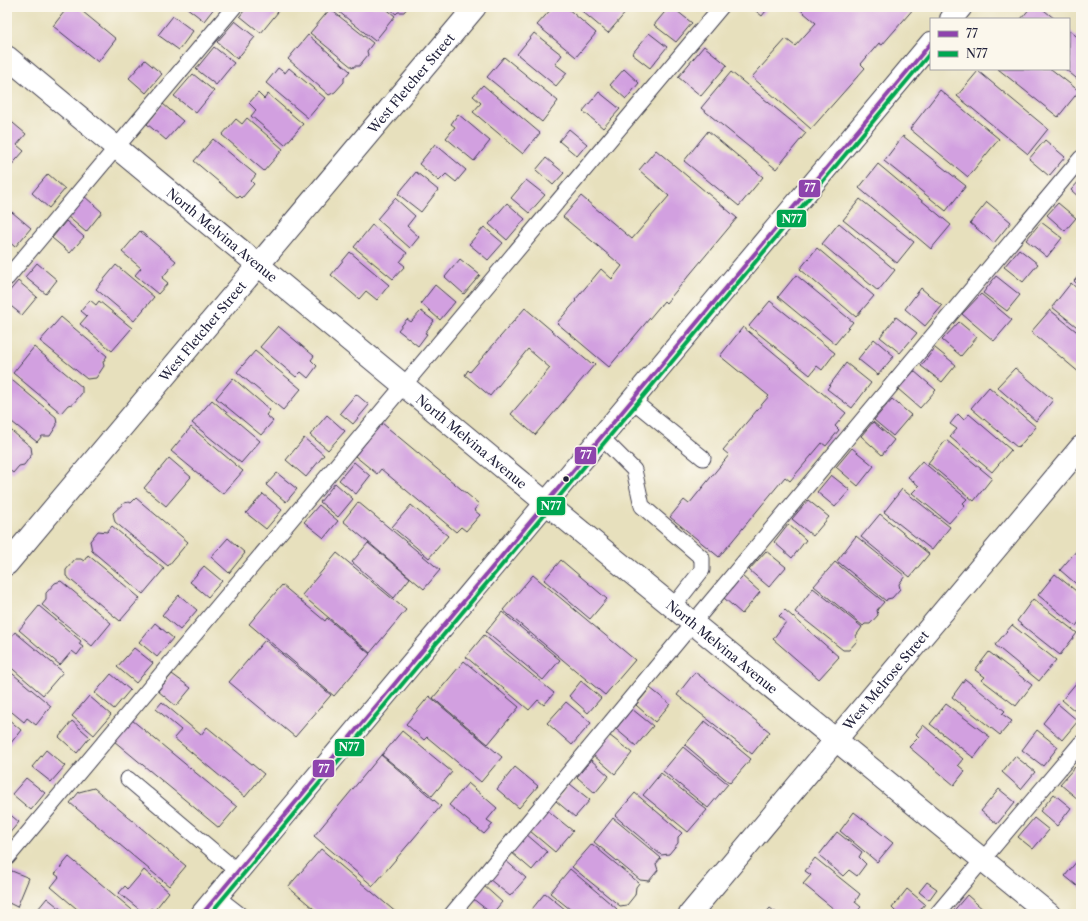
<svg xmlns="http://www.w3.org/2000/svg" width="1088" height="921" font-family="'Libre Caslon Text',serif">
	<rect width="100%" height="100%" fill="#fbf7ec"/>
	<filter id="ink" filterUnits="userSpaceOnUse"><feTurbulence type="fractalNoise" baseFrequency=".025" numOctaves="2"/><feDisplacementMap in="SourceGraphic" scale="8" xChannelSelector="R" yChannelSelector="G"/><feConvolveMatrix kernelMatrix="1 2 1 2 8 2 1 2 1" color-interpolation-filters="sRGB"/></filter>
	<filter id="wash" filterUnits="userSpaceOnUse"><feTurbulence type="fractalNoise" baseFrequency=".012" numOctaves="4" result="noise"/><feDisplacementMap in="SourceGraphic" scale="16" xChannelSelector="R" yChannelSelector="G"/><feGaussianBlur stdDeviation="0.9" result="paint"/><feColorMatrix in="noise" values="0 0 0 0 0 0 0 0 0 0 0 0 0 0 0 0 0 1.4 0 .05"/><feComposite in="paint" operator="in"/></filter>
	<g filter="url(#wash)">
		<rect width="100%" height="100%" fill="#e7e0bd"/>
		<g id="blocks">
			<path fill="#d2a0e0" d="M68,7H77L116,39L98,62L53,26Z
				M186,7H215L204,21Z
				M247,7H272L278,12L261,33L240,16Z
				M333,7H384L395,16L375,41Z
				M388,7H408L404,12H398L396,14Z
				M553,7H566L596,33L576,57L537,25Z
				M577,7H623L627,11L608,33Z
				M669,7H672L692,23L676,42L654,25Z
				M751,7H769L762,16Z
				M797,7H915L882,45L879,43L861,64L865,68L811,129L752,77L786,39L795,46L816,23Z
				M1031,7H1040L1055,19H1021Z
				M330,9L373,43L367,51L368,55L359,66H354L353,68L310,33Z
				M173,16L193,31L179,50L158,35Z
				M235,21L255,37L237,59L217,42Z
				M1069,30L1081,40V82L1065,69H1069Z
				M534,33L562,55L555,64L567,73L556,86L517,54Z
				M649,33L667,47L650,68L632,54Z
				M308,35L350,71L344,78V82L335,92L329,95L288,59Z
				M704,46L727,65L701,96L678,77Z
				M214,47L234,63L216,85L196,69Z
				M504,57L558,101L542,122L487,77Z
				M145,60L162,74L146,93L129,78Z
				M278,68L285,73L289,68L325,98L308,118L266,83Z
				M624,69L639,83L626,99L610,85Z
				M998,69H1051L1079,91L1058,117Z
				M978,71L1048,129L1028,154L957,96Z
				M731,72L806,133L776,169L701,108Z
				M193,74L214,91L196,113L174,96Z
				M483,85L540,133L523,154L473,112L481,103L473,96Z
				M940,90L999,139L968,177L910,129Z
				M599,92L620,109L603,128L583,111Z
				M258,93L264,99L268,94L303,124L285,145L251,116L256,110L249,103Z
				M163,104L183,121L166,140L147,124Z
				M458,114L490,141L474,161L446,138L455,127L451,124Z
				M7,118L26,134L17,145L24,151L9,168L7,166Z
				M247,118L283,149L264,171L222,135L236,119L242,124Z
				M569,129L587,144L577,156L559,141Z
				M708,131L763,177L739,206L684,161Z
				M903,136L966,186L946,211L884,161Z
				M213,139L256,175L251,181L254,184L242,198L240,196L238,198L194,161Z
				M1045,140L1065,157L1049,176L1029,159Z
				M435,144L466,170L456,182L446,174L439,181L419,164Z
				M656,150L737,218L666,303L664,301L609,367L557,323L576,301L575,300L601,269L612,279L622,266L563,217L581,196L632,239L669,196L639,170Z
				M546,158L564,173L553,185L536,170Z
				M878,164L951,225L931,249L859,188Z
				M416,172L438,190L421,212L398,194Z
				M48,174L65,189L49,208L32,193Z
				M1081,179V199L1071,190Z
				M526,180L545,195L529,213L511,198Z
				M84,196L102,212L86,232L67,216Z
				M395,198L415,216L407,226L419,237L410,248L377,219Z
				M860,199L914,242L897,263L843,220Z
				M987,202L1011,222L994,243L970,223Z
				M507,203L525,219L507,240L489,224Z
				M1058,203L1076,218L1065,231L1047,215Z
				M12,212L31,228L15,247L7,240V218Z
				M66,221L84,237L70,253L52,238Z
				M1041,222L1062,238L1047,257L1026,240Z
				M839,223L895,270L878,291L822,244Z
				M372,225L407,253L400,262L405,266L393,279L354,247Z
				M484,227L503,243L488,260L469,244Z
				M140,231L176,261L162,278L168,283L158,294L135,275L141,268L122,252Z
				M817,248L874,296L856,317L800,269Z
				M1019,249L1038,264L1023,282L1004,267Z
				M350,252L389,285L377,300L366,291L359,299L331,275Z
				M460,259L480,275L464,294L445,277Z
				M37,263L57,280L46,294L25,277Z
				M116,265L154,297L134,321L96,289Z
				M1081,273V287L1074,281Z
				M796,275L853,322L835,344L778,297Z
				M996,276L1020,295L1007,311L983,293Z
				M18,281L37,297L22,315L7,303V294Z
				M1071,283L1081,292V330L1052,307Z
				M435,285L455,302L440,320L421,303Z
				M921,288L942,306L925,326L905,309Z
				M981,294L1012,320L994,341L962,314Z
				M90,300L96,305L99,301L132,328L112,351L80,324L87,316L81,311Z
				M770,301L835,353L822,370L817,366L810,375L749,326Z
				M525,308L591,364L593,362L595,364L535,435L511,414L550,368L528,349L490,396L465,375L468,370L470,372Z
				M1050,310L1081,335V374L1031,332Z
				M421,311L434,321L425,333L427,334L418,346L398,330L407,319L411,322Z
				M61,317L107,356L103,362L104,366L96,378L87,379L40,341Z
				M896,317L917,333L900,353L880,337Z
				M959,322L977,337L961,356L942,340Z
				M278,326L314,356L311,360L317,366L308,378L301,372L296,377L260,347Z
				M743,327L846,413L835,426L839,430L826,446L822,443L790,481L785,477L719,557L670,517L684,500L689,504L729,455L723,450L769,396L720,356Z
				M874,339L894,356L878,375L858,359Z
				M34,347L82,387V393L73,404L68,405L61,413L13,373Z
				M935,348L956,365L942,382L921,366Z
				M255,351L301,389L283,410L237,372Z
				M846,363L871,383L852,408L827,389Z
				M1015,368L1053,400L1036,421L997,387Z
				M914,371L936,390L920,408L898,389Z
				M7,376L56,417L57,425L50,436H42L37,442L7,418Z
				M233,378L270,410L266,415L273,421L261,435L216,398Z
				M989,387L1036,427L1018,448L971,408Z
				M356,394L369,405L353,424L340,413Z
				M892,399L911,415L893,436L874,420Z
				M212,400L260,441L241,463L192,423Z
				M958,414L964,420L969,414L1011,450L992,472L950,437L957,429L950,424Z
				M327,415L345,431L328,450L310,435Z
				M873,422L894,440L882,455L861,436Z
				M382,423L479,504L474,510L480,515L466,531L461,527L456,532L381,469L377,474L355,456Z
				M7,427L31,447L32,454L24,465L19,466L13,473L7,468Z
				M191,427L243,471L223,494L171,451Z
				M304,438L324,455L306,477L286,460Z
				M946,440L992,478L974,501L928,463Z
				M852,448L874,466L858,486L836,467Z
				M169,458L191,477L166,506L144,488Z
				M922,461L967,499L963,503L965,505L949,523L912,493L919,486L908,477Z
				M354,462L370,476L356,494L339,480Z
				M277,473L297,489L286,502L266,485Z
				M831,475L850,490L835,507L817,492Z
				M335,483L353,499L338,517L320,502Z
				M902,489L950,527L932,550L884,512Z
				M263,494L282,510L266,529L246,513Z
				M136,498L188,542L168,566L115,522L113,513L124,503L129,502L131,503Z
				M808,500L829,517L813,536L792,519Z
				M358,502L440,570L424,589L343,521Z
				M319,505L338,521L324,538L304,522Z
				M411,505L448,536L429,558L392,527Z
				M880,514L929,554L910,577L861,537Z
				M788,524L806,540L792,558L774,542Z
				M112,526L164,569L143,594L92,551L90,541L98,531L107,532Z
				M856,536L905,576L899,584L900,589L892,598L887,599L886,601L837,561Z
				M228,538L245,553L229,573L211,557Z
				M368,543L410,578L394,598L352,562Z
				M1078,549L1081,552V588L1060,570Z
				M766,551L786,567L769,587L749,570Z
				M337,553L406,610L370,653L302,595Z
				M88,555L140,598L120,621L66,576V570L75,559H81L84,561Z
				M561,560L607,599L590,619L544,580Z
				M835,562L884,602L877,610L878,615L870,624H865L863,626L814,586Z
				M204,566L222,581L208,597L190,582Z
				M1055,574L1081,595V619L1076,626L1038,595Z
				M533,575L635,660L605,695L503,610Z
				M742,576L760,592L742,614L724,598Z
				M61,581L111,623L92,646L42,605L46,600V593L55,583Z
				M282,585L325,621L327,618L370,654L334,696L249,624Z
				M813,588L862,627L856,636L857,641L849,650H843L795,612Z
				M179,595L197,610L180,630L162,615Z
				M1033,599L1077,633L1060,655L1017,621Z
				M39,606L81,641L79,644L83,647L77,655L72,651L60,665L19,630Z
				M785,610L839,657L819,679L773,639L786,622L779,616Z
				M502,612L560,660L543,680L486,632Z
				M155,623L173,638L157,657L139,642Z
				M1012,625L1056,660L1039,681L995,645Z
				M15,632L63,672L43,695L7,664V642Z
				M484,635L554,693L544,705L538,700L529,710L466,657Z
				M265,640L331,695L295,737L229,682Z
				M134,648L153,663L136,683L117,667Z
				M989,652L1032,685L1016,706L982,680L985,677L975,670Z
				M464,661L519,707L488,744L433,698Z
				M7,669L51,706L36,725L27,718L24,722L7,708Z
				M695,672L770,732L752,754L677,695Z
				M111,674L130,690L114,709L95,693Z
				M172,674L191,688L176,706L158,691Z
				M965,679L1005,711L1002,714L1012,721L1000,735L952,697Z
				M581,681L601,698L588,713L569,696Z
				M1077,682L1081,685V716L1062,700Z
				M650,688L670,704L655,722L636,705Z
				M89,696L111,715L94,735L72,716Z
				M429,696L502,757L481,782L427,737L424,740L406,724Z
				M162,702L201,735L207,727L264,774L245,797L174,738L181,730L156,709Z
				M566,702L591,723L572,745L547,723Z
				M946,704L990,737L974,758L930,724Z
				M1058,704L1078,721L1062,740L1043,723Z
				M632,709L653,726L636,746L616,729Z
				M7,718L21,730L7,748Z
				M132,720L237,807L219,828L114,741Z
				M72,721L90,737L77,753L59,737Z
				M705,721L751,759L730,783L685,745Z
				M923,725L963,759L958,765L965,771L954,785L909,747L919,737L916,734Z
				M1037,730L1058,747L1043,766L1022,750Z
				M402,731L452,772L432,796L382,755Z
				M609,735L632,753L615,774L593,755Z
				M683,747L728,784L708,808L663,771Z
				M46,750L65,766L51,782L32,767Z
				M381,755L441,806L373,886L314,836Z
				M1015,756L1035,772L1021,789L1002,772Z
				M591,760L609,776L595,793L577,777Z
				M515,767L538,786L519,808L497,789Z
				M1075,767L1081,772V797L1079,800L1060,784Z
				M661,773L707,810L688,832L643,795Z
				M26,778L45,793L31,810L12,794Z
				M468,783L497,808L487,820L493,824L484,834L449,805Z
				M570,784L590,800L575,817L556,801Z
				M94,788L186,866L169,886L70,803L79,792Z
				M999,789L1015,802L997,824L981,811Z
				M635,793L682,833L678,837V843L669,854L661,855L615,816Z
				M1054,794L1071,808L1057,826L1040,811Z
				M547,810L573,831L555,852L530,831Z
				M7,812L19,822L7,836Z
				M854,812L893,843L877,862L840,831Z
				M613,818L661,858L656,864L658,870L649,881L640,880L594,842Z
				M1034,818L1049,830L1033,849L1018,837Z
				M837,832L862,852L859,857L866,864L857,876L849,870L843,876L819,855Z
				M526,834L547,852L532,870L511,852Z
				M592,844L639,883L636,887L635,895L627,905L620,906L572,867Z
				M321,849L398,914H320L288,887Z
				M69,857L137,914H83L51,887L59,877L55,874Z
				M815,858L860,894L855,902L861,907L855,914H840L803,884L811,875L805,871Z
				M505,860L526,878L510,896L489,879Z
				M1077,861L1081,864V889L1065,876Z
				M7,869L29,878L17,907L7,902Z
				M570,869L617,909L614,914H576L550,893Z
				M144,870L169,892L154,911L151,908L147,914H145L119,893L125,886L128,889Z
				M927,882L937,889L929,900L919,892Z
				M483,885L502,902L492,914L472,898Z
				M907,889L925,904L917,914H898L892,908Z
				M545,893L571,914H528Z
				M967,895L985,911L983,914H951Z
				M47,898L67,914H34Z
				M770,908L778,914H765Z"/>
		</g>
	</g>
	<g filter="url(#ink)">
		<use href="#blocks" fill-opacity="0" stroke="#403e4e" stroke-width="1"/>
		<g fill="none" stroke-linecap="round" stroke-linejoin="round">
			<g stroke="#403e4e" stroke-width="17">
				<path id="service" d="M7,278L234,7
					M632,400L703,458
					M601,437L634,470L642,506L702,558V570L673,607
					M128,779L238,872
					M7,858L721,7
					M217,897L239,914
					M452,914L693,623L1081,158
					M937,914L1081,743"/>
			</g>
			<g stroke="#403e4e" stroke-width="24">
				<g id="minor">
					<path id="s1" d="M7,57L546,503L1049,914"/>
					<path id="s2" d="M7,564L475,7"/>
					<path id="s3" d="M690,914L1081,447"/>
				</g>
			</g>
			<g stroke="#403e4e" stroke-width="24">
				<path id="secondary" d="M951,19L961,7
					M202,914L931,43"/>
			</g>
			<use href="#service" stroke="#fff" stroke-width="15"/>
			<use href="#minor" stroke="#fff" stroke-width="22"/>
			<use href="#secondary" stroke="#fff" stroke-width="22"/>
			<g stroke="#fbf7ec" stroke-width="7">
				<path id="bus-1" d="M202,914L931,43"/>
			</g>
			<g stroke="#fbf7ec" stroke-width="7">
				<path id="bus-2" d="M210,914L931,52"/>
			</g>
			<use href="#bus-1" stroke="#8e44ad" stroke-width="4"/>
			<use href="#bus-2" stroke="#00a651" stroke-width="4"/>
		</g>
	</g>
	<circle fill="#22223b" stroke="#fbf7ec" stroke-width="1.5" cx="566" cy="479" r="3.5"/>
	<g text-anchor="middle" stroke-width="3" stroke-linejoin="round" paint-order="stroke">
		<g font-size="13" fill="#22223b" stroke="#fbf7ec">
			<text dy="5" stroke="none"><textPath href="#s2" startOffset="628">West Fletcher Street</textPath></text>
			<text dy="5" stroke="none"><textPath href="#s1" startOffset="279">North Melvina Avenue</textPath></text>
			<text dy="5" stroke="none"><textPath href="#s2" startOffset="304">West Fletcher Street</textPath></text>
			<text dy="5" stroke="none"><textPath href="#s1" startOffset="603">North Melvina Avenue</textPath></text>
			<text dy="5" stroke="none"><textPath href="#s1" startOffset="927">North Melvina Avenue</textPath></text>
			<text dy="5" stroke="none"><textPath href="#s3" startOffset="305">West Melrose Street</textPath></text>
		</g>
	</g>
	<g stroke="#fbf7ec" stroke-width="1.5">
		<rect x="798" y="179" width="23" height="19" rx="4" fill="#8e44ad"/>
		<rect x="776" y="209" width="31" height="19" rx="4" fill="#00a651"/>
		<rect x="574" y="446" width="23" height="19" rx="4" fill="#8e44ad"/>
		<rect x="536" y="496" width="30" height="20" rx="4" fill="#00a651"/>
		<rect x="334" y="738" width="31" height="19" rx="4" fill="#00a651"/>
		<rect x="312" y="759" width="23" height="19" rx="4" fill="#8e44ad"/>
	</g>
	<g font-size="11" text-anchor="middle" font-weight="bold" fill="#fff">
		<text x="810" y="192">77</text>
		<text x="792" y="223">N77</text>
		<text x="586" y="459">77</text>
		<text x="551" y="510">N77</text>
		<text x="349" y="751">N77</text>
		<text x="324" y="773">77</text>
	</g>
	<rect width="1088" height="921" fill="none" stroke="#fbf7ec" stroke-width="24"/>
	<rect x="930" y="18" width="140" height="52" fill="#fbf7ec" stroke="#a4a2a5"/>
	<rect x="938" y="31" width="20" height="6" fill="#8e44ad" stroke="#a4a2a5"/>
	<text x="966" y="38" font-size="12" fill="#22223b">77</text>
	<rect x="938" y="51" width="20" height="6" fill="#00a651" stroke="#a4a2a5"/>
	<text x="966" y="58" font-size="12" fill="#22223b">N77</text>
</svg>
